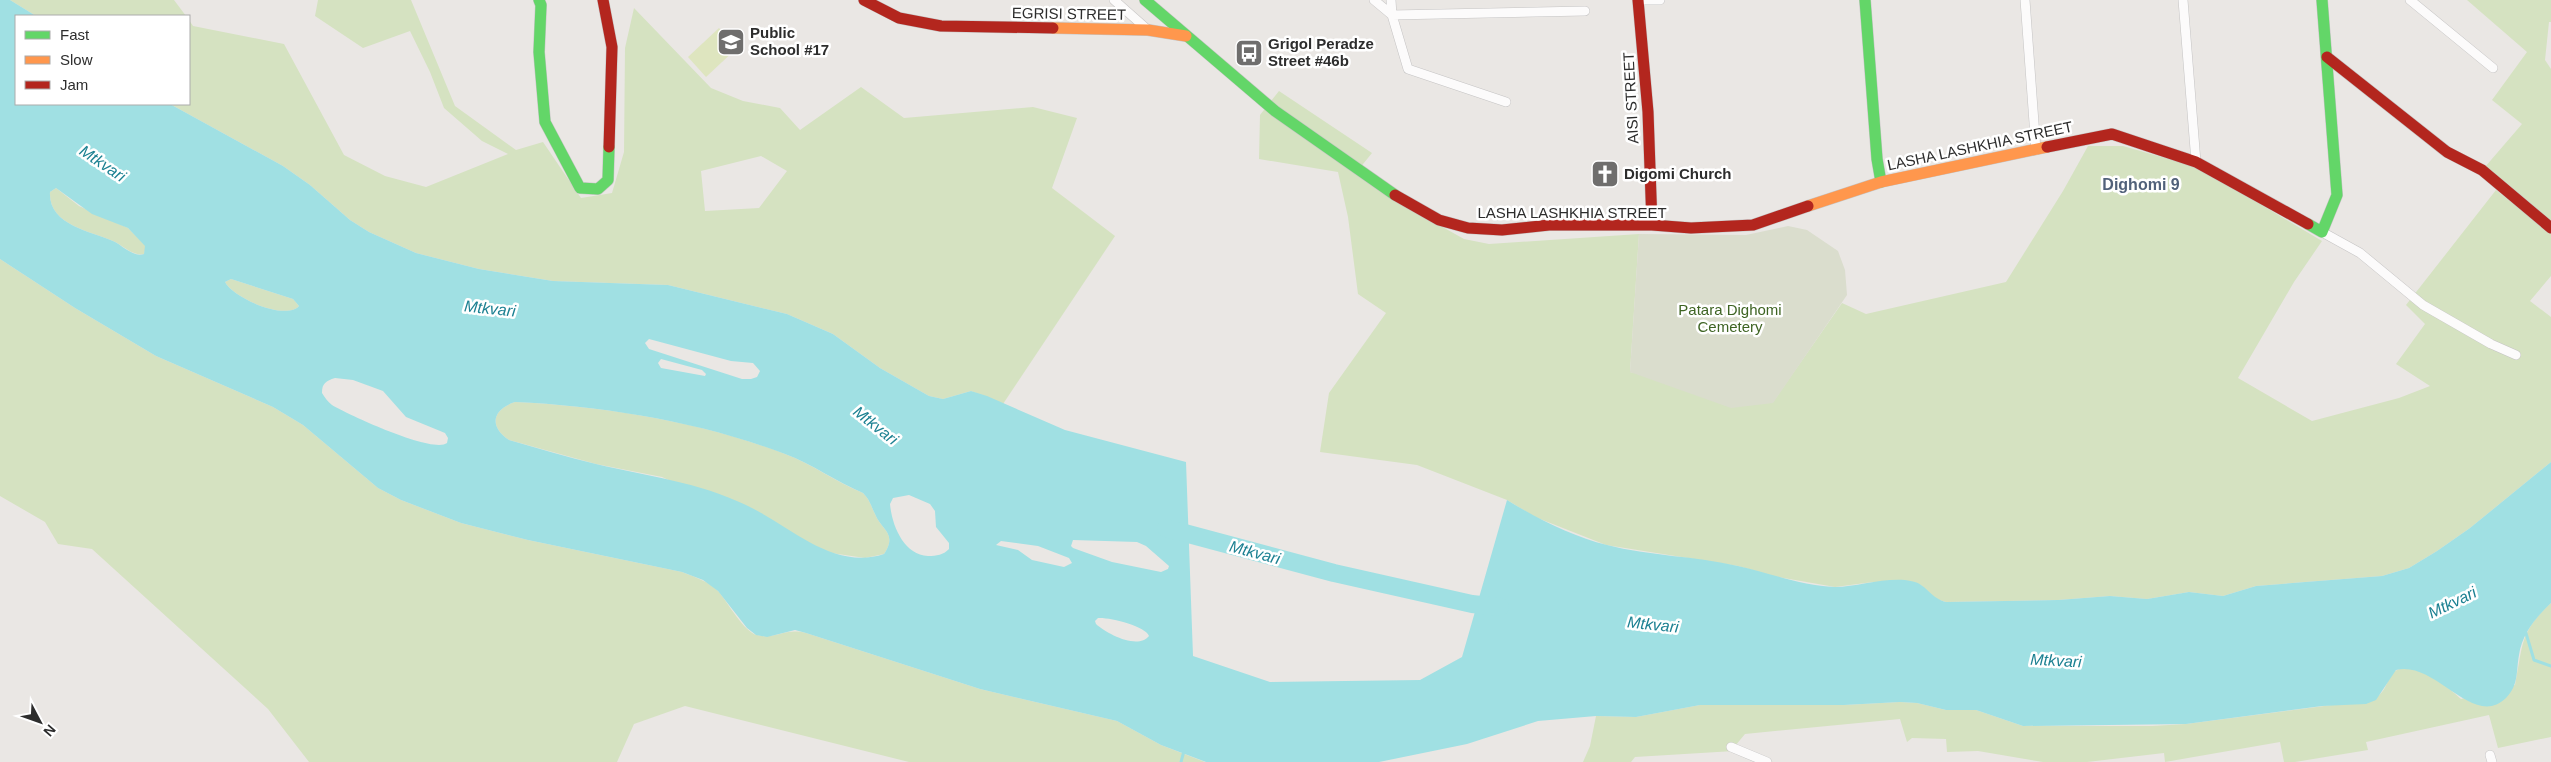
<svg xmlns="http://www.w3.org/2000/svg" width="2551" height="762" font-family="Helvetica,sans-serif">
	<rect width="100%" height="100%" fill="#eae7e4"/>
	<path fill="#d5e2c1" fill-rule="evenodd" d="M10,0H174L186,16H36Z
		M318,0H411L455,106L516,150L543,142L581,198L612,193L624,152L625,48L634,8L711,88L743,101L780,108L800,130L861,87L904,118L1033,107L1077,118L1052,188L1115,236L1003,404L971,391L943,399L929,396L880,368L833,334L787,314L668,285L553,281L479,269L416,253L369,232L350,220L310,185L283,166L170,104H189V20L193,26L284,44L344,155L385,176L426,187L508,154L482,141L444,108L430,72L410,31L363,48L315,16ZM761,156L787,171L759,208L705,211L701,171Z
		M2467,0H2551V22H2549L2545,60L2551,69V222L2485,167L2522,124L2492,100L2527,52Z
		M1279,91L1372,153L1355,174L1382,193L1464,239L1489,244L1639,234L1630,372L1773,402L1842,303L1866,314L2006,282L2063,191L2088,146H2123L2200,168L2322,241L2294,282L2238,378L2312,421L2399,398L2430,386L2396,364L2425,324L2406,305L2496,190L2551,234V276L2530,301L2551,317V462L2470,528L2437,551L2409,568L2382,576L2256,586L2223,596L2189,592L2147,599L2110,596L2058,600L1946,602L1936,599L1922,586L1914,582H1873L1835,587L1773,576L1738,566L1606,545L1535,517L1507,500L1417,465L1320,452L1329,393L1386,313L1358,294L1348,217L1338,172L1259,159L1260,115Z
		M56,188L79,206L128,228L146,246L144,254C134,257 122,245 113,241C91,231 48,225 50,192Z
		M0,259L75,308L156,356L273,407L303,425L378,488L401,500L461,523L528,540L682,572C695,577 710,582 719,592C728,603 744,632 757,635C775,640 785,627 806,633L980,689L1117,721L1161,745L1205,762H909L685,706L634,724L617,762H309L268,709L92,549L58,544L45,522L0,496Z
		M231,279L293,299L299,306C286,321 233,298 225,282Z
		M515,402C603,406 703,422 785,454C812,464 836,482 863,493C870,500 871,506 875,514C881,530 898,533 884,554L865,558L831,553L662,477L596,464L509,440C488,426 493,409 515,402Z
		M2551,603V737L2498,748L2489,715L2366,742L2368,750L2295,762H2284L2280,742L2165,762L2164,753L2087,762H2043L1978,751L1947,752L1946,739L1912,738L1907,742L1900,719L1745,734L1735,746L1773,762H1760L1734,751L1635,757L1631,762H1583L1590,746L1596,716L1636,717L1700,705H1844L1900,702L1917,703L1946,710H1976L2023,726H2152L2186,724L2347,703C2360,703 2373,703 2382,692C2387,686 2388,678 2394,672C2411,657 2449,687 2461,699L2515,685C2523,646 2519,632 2551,603Z"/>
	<path fill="#daddcd" d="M1788,226L1807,230L1838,251L1845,270L1847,295L1773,403L1731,408L1630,372L1639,234L1746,235Z"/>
	<path fill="#dee5bf" d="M719,28L737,48L706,77L688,57Z"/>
	<path fill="#a0e0e3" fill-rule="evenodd" d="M0,0H10L36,16H16V104H170L283,166L310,185L350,220L369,232L416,253L479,269L553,281L668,285L787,314L833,334L880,368L929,396L943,399L971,391L987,396L1065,430L1186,462L1193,656L1270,682L1420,680L1462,657L1507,500C1536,518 1573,537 1607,545C1650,556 1695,556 1738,566C1770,573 1802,586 1835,587C1859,587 1891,575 1915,582C1927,586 1931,598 1946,602L2058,600L2110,596L2147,599L2189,592L2223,596L2256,586L2382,576L2409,568L2437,551L2470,528L2551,462V603C2536,617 2522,634 2519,655C2516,671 2519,685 2506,698C2473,730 2436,660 2396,670L2376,700L2366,704L2322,706L2186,724L2023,726L1976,710H1946L1917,703L1900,702L1844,705H1700L1636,717L1596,716L1538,721L1467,744L1379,762H1206L1161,745L1117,721L980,689L806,633L795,630L767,637L756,635L747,628L718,591L703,580L682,572L528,540L461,523L401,500L378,488L303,425L273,407L156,356L75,308L0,259ZM56,188L92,214L128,228L145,246L144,254C134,258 122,245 113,241C91,231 48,225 50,192ZM231,279L293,299L299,306C286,321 233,298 225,282ZM649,339L731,361L753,363L760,371L757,377L751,379H742L649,349L645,343ZM661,359L702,370L706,374L705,376L661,368L658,363ZM335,378L353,380L383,391L406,417L445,433L448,438L447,443C433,454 349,415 332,405C328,402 325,398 322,393C322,383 326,381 335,378ZM515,402C604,406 701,422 785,454C812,464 837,482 863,493C870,500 871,506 875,514C881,530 898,533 884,554C833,571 789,525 746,505C698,482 647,476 596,464C567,457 538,448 509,440C488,426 493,409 515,402ZM909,495L930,504L935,511L936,527L949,543V549C943,555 937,556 928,556C904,555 892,526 890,504L893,498ZM1073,540L1137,542L1146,546L1169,566L1168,569L1161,572L1112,562L1073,548L1071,546ZM1001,541L1038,546L1069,558L1072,563L1064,567L1032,560L1018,550L996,545ZM1098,618C1109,617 1146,626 1149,636C1138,650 1107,634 1096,624L1095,621Z"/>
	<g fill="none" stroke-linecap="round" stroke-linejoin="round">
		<path stroke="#a0e0e3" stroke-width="3" d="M2525,630L2534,660L2551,666
			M1181,762L1184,751"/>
		<path stroke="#a0e0e3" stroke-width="18" d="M1166,528L1334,573L1472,604L1500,607"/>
		<g stroke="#c5c4c4" stroke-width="10">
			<path id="street" d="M1114,0L1148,30
				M1374,0L1392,15L1585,11
				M1391,0L1392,15L1408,69L1506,102
				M1638,0H1660
				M2025,0L2036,150
				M2183,0L2196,162
				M2410,0L2493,68
				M2322,232L2360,253L2423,305L2491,344L2516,355
				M1731,747L1767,762
				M2490,755L2492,762"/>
		</g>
		<g stroke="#c5c4c4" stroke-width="12">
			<path id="fast" d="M539,0L541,5L539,52L545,122L580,188L598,189L608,180L609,147
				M1145,0L1275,111L1395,195
				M1865,0L1877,159L1881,182
				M2308,224L2322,232L2337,195L2322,0"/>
		</g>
		<g stroke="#c5c4c4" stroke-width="12">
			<path id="slow" d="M1053,28L1148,30L1186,36
				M1808,206L1881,182L2047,147"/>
		</g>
		<g stroke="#c5c4c4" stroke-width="12">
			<path id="jam" d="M603,0L612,47L609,147
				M864,0L899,18L941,26L1053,28
				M1638,0L1648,112L1652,225
				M2327,57L2447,152L2482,170L2551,228
				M2047,147L2112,134L2196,162L2308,224
				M1395,195L1439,220L1468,228L1502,230L1549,225H1652L1691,228L1753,225L1808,206"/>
		</g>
		<use href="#street" stroke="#fcfbfb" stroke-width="9"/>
		<use href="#fast" stroke="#63d668" stroke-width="11"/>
		<use href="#slow" stroke="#ff974d" stroke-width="11"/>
		<use href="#jam" stroke="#b3261e" stroke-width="11"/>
	</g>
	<defs>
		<g id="school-square" transform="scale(1.4375)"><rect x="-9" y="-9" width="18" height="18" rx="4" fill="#6f6e6d" stroke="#fff"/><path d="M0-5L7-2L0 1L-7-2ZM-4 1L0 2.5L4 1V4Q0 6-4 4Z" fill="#fff"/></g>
		<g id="bus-square" transform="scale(1.4375)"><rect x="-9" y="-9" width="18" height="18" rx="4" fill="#6f6e6d" stroke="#fff"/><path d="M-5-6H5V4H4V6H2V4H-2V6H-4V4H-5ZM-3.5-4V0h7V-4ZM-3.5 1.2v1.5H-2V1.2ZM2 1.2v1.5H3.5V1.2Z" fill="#fff"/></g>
		<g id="church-square" transform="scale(1.4375)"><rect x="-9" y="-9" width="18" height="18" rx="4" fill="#6f6e6d" stroke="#fff"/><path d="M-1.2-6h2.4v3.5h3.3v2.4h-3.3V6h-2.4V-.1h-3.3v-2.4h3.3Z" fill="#fff"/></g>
	</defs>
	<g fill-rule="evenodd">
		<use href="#school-square" x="731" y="42"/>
		<use href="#bus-square" x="1249" y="53"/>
		<use href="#church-square" x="1605" y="174"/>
	</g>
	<g text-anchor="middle" stroke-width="5" stroke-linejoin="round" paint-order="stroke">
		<g font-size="15" fill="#2d2d2d" stroke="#fff">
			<text transform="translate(1069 14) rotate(1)" y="5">EGRISI STREET</text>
			<text transform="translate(1631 98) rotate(-93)" y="5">AISI STREET</text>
			<text transform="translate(1980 146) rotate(-12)" y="5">LASHA LASHKHIA STREET</text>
			<text x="1572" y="218">LASHA LASHKHIA STREET</text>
		</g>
		<g font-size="15" font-weight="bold" fill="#2d2d2d" stroke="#fff" text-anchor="start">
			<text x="750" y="38">Public<tspan x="750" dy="17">School #17</tspan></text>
			<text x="1268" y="49">Grigol Peradze<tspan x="1268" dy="17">Street #46b</tspan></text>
			<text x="1624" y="179">Digomi Church</text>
		</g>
		<g font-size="15" fill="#3e6423" stroke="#fff">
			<text x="1730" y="315">Patara Dighomi<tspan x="1730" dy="17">Cemetery</tspan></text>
		</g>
		<g font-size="16" font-style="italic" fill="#1c8192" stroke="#fff">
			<text transform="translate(103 163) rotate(34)" y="6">Mtkvari</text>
			<text transform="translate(490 308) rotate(6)" y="6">Mtkvari</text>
			<text transform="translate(876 425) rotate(38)" y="6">Mtkvari</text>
			<text transform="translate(1255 552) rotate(15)" y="6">Mtkvari</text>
			<text transform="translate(2452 602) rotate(-26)" y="6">Mtkvari</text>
			<text transform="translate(1653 624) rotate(6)" y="6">Mtkvari</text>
			<text transform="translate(2056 660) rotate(3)" y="6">Mtkvari</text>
		</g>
		<g font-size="16" font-weight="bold" fill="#51617a" stroke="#fff">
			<text x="2141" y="190">Dighomi 9</text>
		</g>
	</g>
	<rect x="15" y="15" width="175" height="90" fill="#ffffff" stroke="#ababab"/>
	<rect x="25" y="31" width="25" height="8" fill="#63d668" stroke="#ababab"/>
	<text x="60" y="40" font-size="15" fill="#2d2d2d">Fast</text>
	<rect x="25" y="56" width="25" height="8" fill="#ff974d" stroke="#ababab"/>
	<text x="60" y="65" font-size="15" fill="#2d2d2d">Slow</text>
	<rect x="25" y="81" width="25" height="8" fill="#b3261e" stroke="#ababab"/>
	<text x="60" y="90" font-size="15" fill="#2d2d2d">Jam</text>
	<g transform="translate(40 722) rotate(131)" stroke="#ffffff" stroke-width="4" paint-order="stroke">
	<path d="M0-4L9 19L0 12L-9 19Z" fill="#2d2d2d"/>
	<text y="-8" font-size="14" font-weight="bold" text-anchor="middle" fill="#2d2d2d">N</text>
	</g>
</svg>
